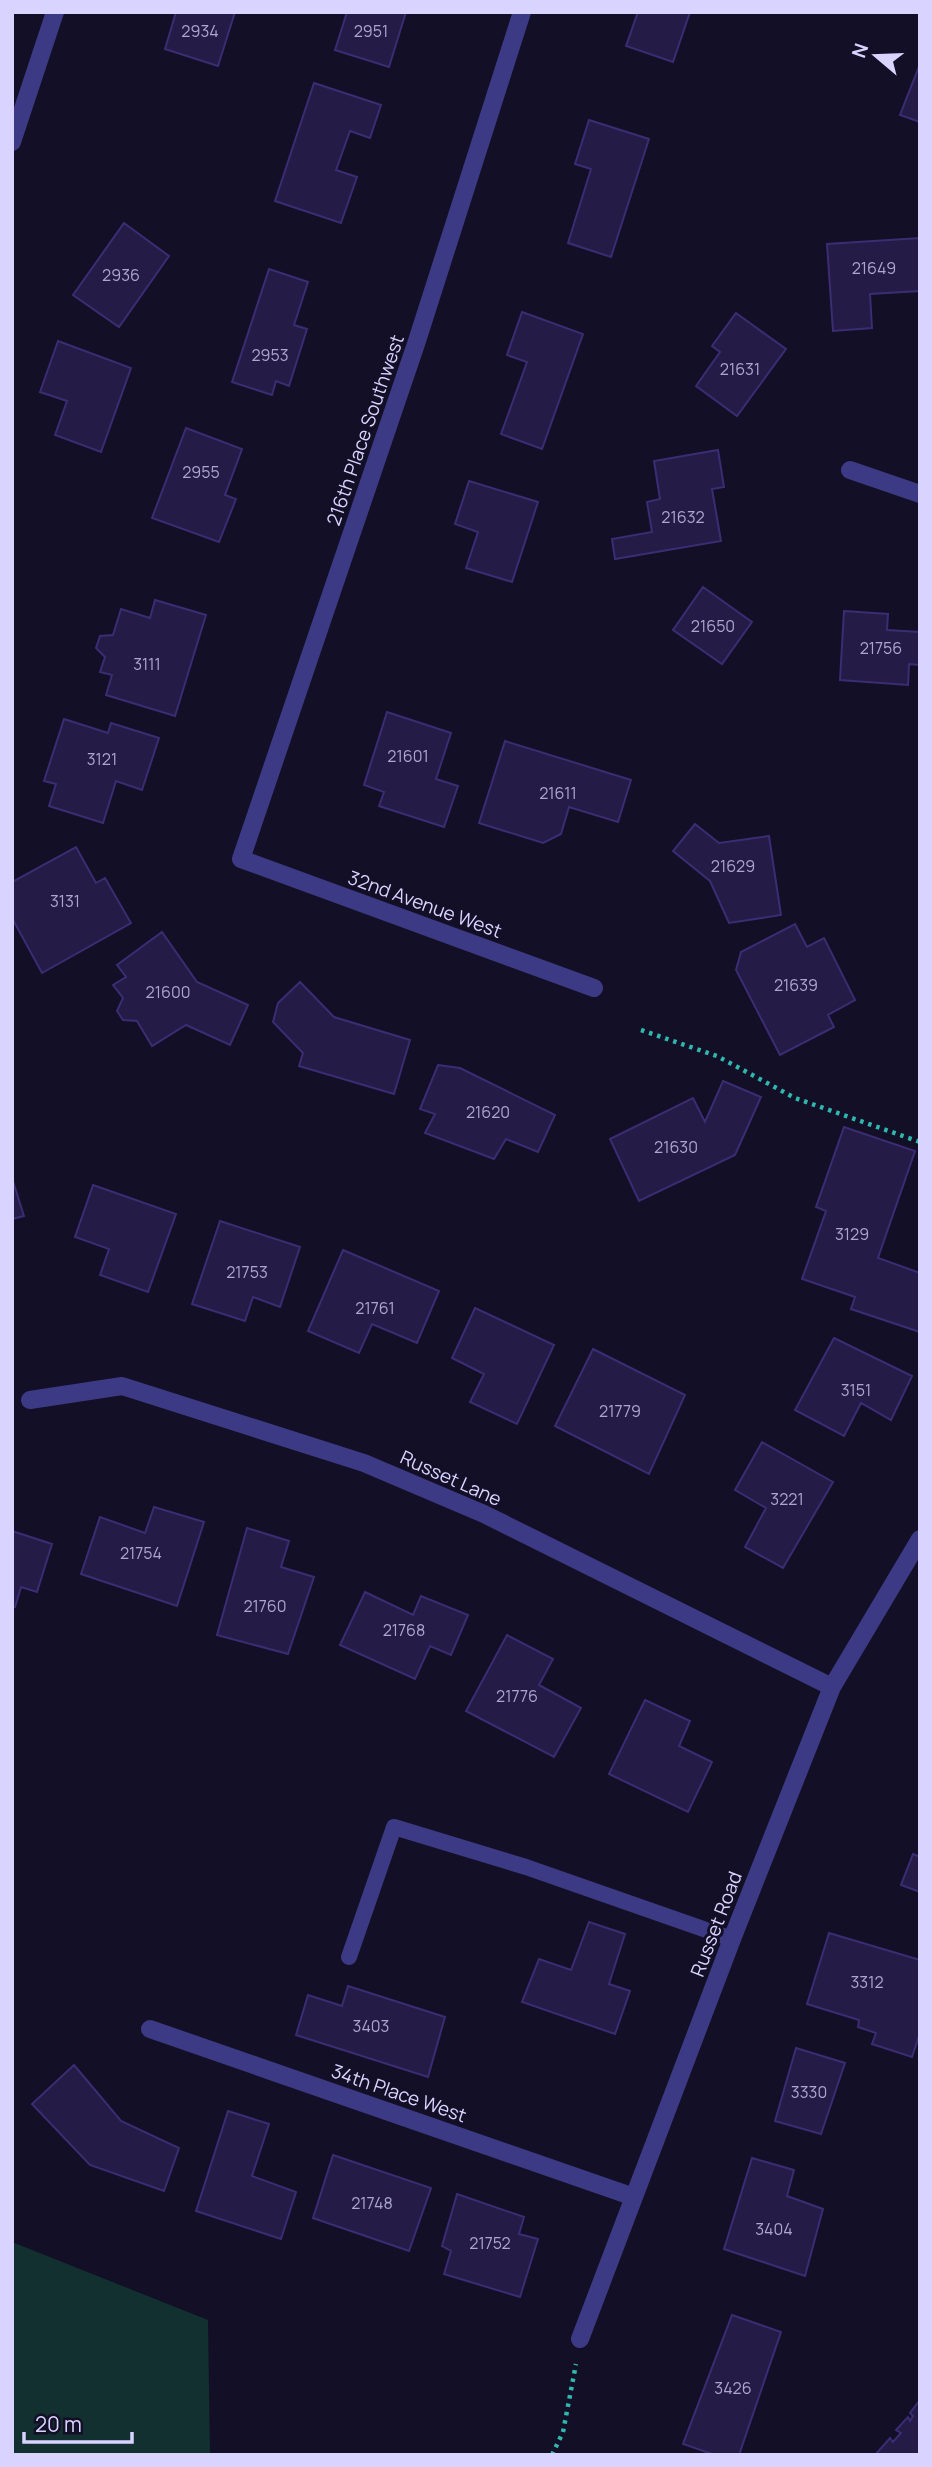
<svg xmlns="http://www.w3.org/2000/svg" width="932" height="2467" font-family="Manrope,sans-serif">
	<rect width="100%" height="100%" fill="#130f26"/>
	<path fill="#12302f" d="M12,2242L208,2320L210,2455H12Z"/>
	<path fill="#241b47" stroke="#3b2d73" stroke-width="2" d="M176,12H235L218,66L165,49Z
		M347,12H406L389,67L335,50Z
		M638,12H690L673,62L626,46Z
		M920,64V122L900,115Z
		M314,83L381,105L370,138L350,131L336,170L357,177L341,223L275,201Z
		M589,120L649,139L611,257L568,243L591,169L575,164Z
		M124,223L169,256L119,327L73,295Z
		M920,238V291L870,294L872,328L833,331L827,244Z
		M269,269L308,282L294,325L307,329L289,386L276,381L272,395L232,382Z
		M522,312L583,334L542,449L501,434L527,362L507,355Z
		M736,313L786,349L737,416L696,386L720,352L712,346Z
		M58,341L131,368L101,452L55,435L67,401L40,392Z
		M186,428L242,449L225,495L236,499L219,542L152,518Z
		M718,450L724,487L712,489L721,541L615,559L612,539L652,532L647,502L660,499L654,461Z
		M469,481L538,502L512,582L466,568L478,532L455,524Z
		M703,587L752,622L722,664L673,630Z
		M155,600L206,615L175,716L106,695L112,675L100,672L105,657L96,648L100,636L113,635L121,609L150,618Z
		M844,611L888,614L887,630L920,632V665L909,664L908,685L840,680Z
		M387,712L451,733L436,779L458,786L444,827L379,806L384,792L364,785Z
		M64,719L108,733L111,723L159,738L142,790L116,781L103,823L49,806L56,784L44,781Z
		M505,741L631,780L618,822L569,807L561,834L543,843L479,823Z
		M695,824L719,843L769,836L781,915L729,923L710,881L673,851Z
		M76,847L96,883L105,878L131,923L42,973L12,918V882Z
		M795,924L807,947L824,938L855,1000L828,1015L834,1027L780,1055L736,970L741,952Z
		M162,932L197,982L248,1005L230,1045L186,1025L152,1046L137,1021L123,1020L117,1011L123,998L113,985L126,977L117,965Z
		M300,982L334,1017L410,1040L394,1094L299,1066L303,1053L273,1022L278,1003Z
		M438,1065L460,1068L555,1115L538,1152L506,1139L494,1159L425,1133L435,1114L420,1109Z
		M723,1081L761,1097L735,1155L639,1201L610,1139L693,1098L705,1122Z
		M844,1127L915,1151L878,1258L920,1273V1332L851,1309L855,1297L802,1279L826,1211L816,1207Z
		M12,1178L24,1216L12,1219Z
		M93,1185L176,1214L148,1292L100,1275L109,1249L75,1237Z
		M220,1221L300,1247L280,1307L253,1297L245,1321L192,1304Z
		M343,1250L439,1291L417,1343L372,1324L359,1353L308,1331Z
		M475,1308L554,1345L517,1424L470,1402L484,1374L452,1358Z
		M834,1338L912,1376L891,1420L861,1403L844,1436L795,1410Z
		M593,1349L685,1395L649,1474L555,1426Z
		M762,1442L833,1482L783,1568L745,1547L766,1508L735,1490Z
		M154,1507L204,1522L177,1606L81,1574L100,1517L145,1533Z
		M247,1528L289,1541L281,1567L314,1577L288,1654L217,1635Z
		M12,1531L52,1544L37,1592L21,1587L15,1607L12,1606Z
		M365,1592L413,1615L421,1596L468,1615L451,1655L430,1646L415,1679L340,1645Z
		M507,1635L553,1659L539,1685L581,1708L554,1757L466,1711Z
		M645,1700L690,1721L679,1746L712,1762L688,1812L609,1774Z
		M913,1854L920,1857V1892L901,1885Z
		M589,1922L625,1934L609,1984L630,1991L615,2034L522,2002L539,1959L571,1970Z
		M829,1933L920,1960V2033L912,2057L872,2044L876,2033L858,2027L859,2020L807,2004Z
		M348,1986L445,2017L428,2077L296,2035L308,1995L342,2006Z
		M796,2048L845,2063L821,2134L775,2121Z
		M74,2065L121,2121L179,2148L164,2191L90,2165L32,2104Z
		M228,2111L269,2124L252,2176L296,2192L281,2239L196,2211Z
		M333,2155L431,2188L409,2251L313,2218Z
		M752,2158L794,2170L787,2196L823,2209L805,2276L724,2249Z
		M457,2194L524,2217L519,2234L538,2239L520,2297L444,2274L451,2251L442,2246Z
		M732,2315L781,2332L739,2455H715L683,2444Z
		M920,2400V2455H875L890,2438L893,2442L901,2433L896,2430L908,2417L910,2421L913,2416L910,2413Z"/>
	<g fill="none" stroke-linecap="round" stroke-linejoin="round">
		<path stroke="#2fb8b0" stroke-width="4.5" stroke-dasharray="3.5 5" stroke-linecap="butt" d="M641,1030L717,1056L795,1098L920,1142
			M552,2455L563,2432L576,2364"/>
		<path stroke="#3d3a85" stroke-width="16" d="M349,1957L394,1827L526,1867L732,1939"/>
		<path stroke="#3d3a85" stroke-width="18" d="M522,12L416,344L241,859L594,988
			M12,142L55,12
			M850,470L920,494
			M30,1400L122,1386L364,1463L484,1514L832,1687
			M150,2029L634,2197
			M580,2339L732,1939L832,1687L920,1539"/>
	</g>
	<g text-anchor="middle" stroke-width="6" stroke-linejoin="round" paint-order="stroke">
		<g font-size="16" fill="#aca6d1">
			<text x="200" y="37">2934</text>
			<text x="371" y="37">2951</text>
			<text x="874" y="274">21649</text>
			<text x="121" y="281">2936</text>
			<text x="270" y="361">2953</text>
			<text x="740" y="375">21631</text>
			<text x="201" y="478">2955</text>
			<text x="683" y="523">21632</text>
			<text x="713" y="632">21650</text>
			<text x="881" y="654">21756</text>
			<text x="147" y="670">3111</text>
			<text x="408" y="762">21601</text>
			<text x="102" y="765">3121</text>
			<text x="558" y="799">21611</text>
			<text x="733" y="872">21629</text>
			<text x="65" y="907">3131</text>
			<text x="796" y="991">21639</text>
			<text x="168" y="998">21600</text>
			<text x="488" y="1118">21620</text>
			<text x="676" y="1153">21630</text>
			<text x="852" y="1240">3129</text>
			<text x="247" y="1278">21753</text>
			<text x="375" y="1314">21761</text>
			<text x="856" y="1396">3151</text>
			<text x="620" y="1417">21779</text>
			<text x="787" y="1505">3221</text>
			<text x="141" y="1559">21754</text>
			<text x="265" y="1612">21760</text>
			<text x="404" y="1636">21768</text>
			<text x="517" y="1702">21776</text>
			<text x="867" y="1988">3312</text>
			<text x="371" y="2032">3403</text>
			<text x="809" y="2098">3330</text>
			<text x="372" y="2209">21748</text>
			<text x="774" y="2235">3404</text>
			<text x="490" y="2249">21752</text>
			<text x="733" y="2394">3426</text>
		</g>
		<g font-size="19" fill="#d9d4ff" stroke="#130f26">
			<text transform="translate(365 430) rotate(-71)" y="7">216th Place Southwest</text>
			<text transform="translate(425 904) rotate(20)" y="7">32nd Avenue West</text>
			<text transform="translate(451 1478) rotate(24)" y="7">Russet Lane</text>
			<text transform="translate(716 1924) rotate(-69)" y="7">Russet Road</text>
			<text transform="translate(399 2093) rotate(19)" y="7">34th Place West</text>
		</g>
	</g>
	<rect width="932" height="2467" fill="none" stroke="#d9d4ff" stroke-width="28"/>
	<g transform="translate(876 56) rotate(289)" stroke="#130f26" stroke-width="5" paint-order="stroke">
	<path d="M0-5L12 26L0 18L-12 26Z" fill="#d9d4ff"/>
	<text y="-10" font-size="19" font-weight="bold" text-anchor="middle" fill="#d9d4ff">N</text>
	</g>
	<path d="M24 2432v10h108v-10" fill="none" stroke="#d9d4ff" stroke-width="3.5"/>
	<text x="35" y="2432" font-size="21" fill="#d9d4ff" stroke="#130f26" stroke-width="5" paint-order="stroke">20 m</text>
</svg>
